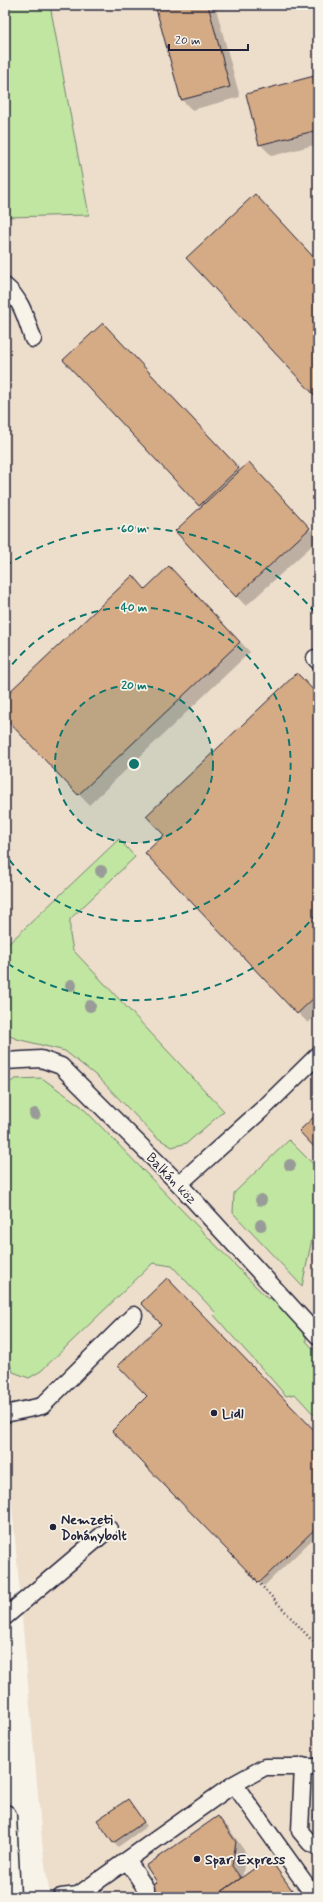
<svg xmlns="http://www.w3.org/2000/svg" width="323" height="1902" font-family="Mynerve,sans-serif">
	<rect width="100%" height="100%" fill="#f7f3e8"/>
	<filter id="ink" filterUnits="userSpaceOnUse"><feTurbulence type="fractalNoise" baseFrequency=".025" numOctaves="2"/><feDisplacementMap in="SourceGraphic" scale="8" xChannelSelector="R" yChannelSelector="G"/><feConvolveMatrix kernelMatrix="1 2 1 2 8 2 1 2 1" color-interpolation-filters="sRGB"/></filter>
	<g filter="url(#ink)">
		<path fill="#edddcb" d="M50,5H318V1897H50L43,1850L7,1450L5,1410V217L89,214Z"/>
		<path fill="#c0e6a1" stroke="#71846e" d="M5,5H50L89,215L5,217Z
			M119,839L135,857L70,919V935L73,950L224,1111L187,1143L172,1147L156,1137L99,1078L65,1051L17,1039L5,1034V947Z
			M42,1078L81,1106L268,1299L273,1297L306,1337V1341L318,1354V1419L295,1394L286,1396C263,1368 237,1343 214,1315L216,1313L172,1266L153,1263L41,1371L29,1378L13,1372L7,1356L5,1322V1086L15,1079Z
			M289,1140L318,1169V1211L302,1286L233,1213L234,1193Z"/>
		<path fill="#0003" d="M156,5H215L240,97L192,110L182,100Z
			M318,76V144L272,156L260,144Z
			M113,334L241,471L259,473L318,538V540L246,606L236,596L202,507L64,360Z
			M179,578L250,652L89,805L5,716V697L145,590Z
			M318,696V1014L308,1023L298,1013L166,835Z
			M148,1396L318,1435V1534L264,1586L113,1431Z
			M128,1800L147,1826L118,1847L99,1820Z
			M217,1817L228,1827L246,1853L242,1879L269,1859L297,1897H137L158,1882Z"/>
		<path fill="#d5ab86" stroke="#22223b" d="M155,5H208L230,87L181,100Z
			M318,75V130L259,145L246,94Z
			M255,194L318,262V399L186,258Z
			M103,323L239,468L199,506L63,360Z
			M249,462L310,528L236,597L175,531Z
			M169,566L240,642L78,795L5,718V696L133,575L145,589Z
			M297,673L318,695V999L316,996L297,1014L145,853L164,835L146,816Z
			M318,1113V1151L299,1131Z
			M167,1278L318,1434V1526L259,1583L112,1431L147,1396L118,1366L161,1324L141,1303Z
			M317,1788H318V1818H314Z
			M128,1799L144,1822L113,1843L97,1820Z
			M218,1816L236,1842L232,1866L241,1878L214,1897H135L157,1882L146,1866Z
			M269,1858L297,1897H214L241,1878Z"/>
		<g fill="none" stroke-linecap="round" stroke-linejoin="round">
			<g stroke="#22223b" stroke-width="19">
				<path id="lane" d="M5,286C22,300 26,319 33,339
					M315,658L318,661
					M5,1061L41,1059L61,1066L179,1184L318,1336
					M179,1184L267,1105L318,1055
					M5,1414L42,1406L134,1315
					M5,1617L109,1529
					M303,1766L300,1831L310,1843L318,1847
					M234,1784L315,1897
					M127,1860L146,1889
					M61,1897L78,1895L234,1784L265,1767H318"/>
			</g>
			<g stroke="#22223b" stroke-width="25">
				<path id="street" d="M5,1816L9,1897"/>
			</g>
			<path stroke="#22223b" stroke-width="2.5" stroke-dasharray="1 3" stroke-linecap="butt" d="M247,1570L318,1647"/>
			<use href="#lane" stroke="#f7f3e8" stroke-width="16"/>
			<use href="#street" stroke="#f7f3e8" stroke-width="22"/>
		</g>
		<g fill="#989b97">
			<circle cx="101" cy="871" r="6"/>
			<circle cx="71" cy="985" r="6"/>
			<circle cx="90" cy="1006" r="6"/>
			<circle cx="35" cy="1114" r="6"/>
			<circle cx="290" cy="1165" r="6"/>
			<circle cx="261" cy="1200" r="6"/>
			<circle cx="261" cy="1225" r="6"/>
		</g>
	</g>
	<circle cx="134" cy="764" r="79" fill="#0f766e" fill-opacity=".12"/>
	<g fill="none" stroke="#0f766e" stroke-width="2" stroke-dasharray="7 5">
		<circle cx="134" cy="764" r="79"/>
		<path d="M5 674A157 157 0 1 1 5 854"/>
		<path d="M317 913A236 236 0 0 1 5 962M5 566A236 236 0 0 1 317 615"/>
	</g>
	<g fill="#22223b" stroke="#f7f3e8" stroke-width="1.5">
		<circle cx="214" cy="1413" r="4"/>
		<circle cx="53" cy="1527" r="4"/>
		<circle cx="197" cy="1859" r="4"/>
	</g>
	<g text-anchor="middle" stroke-width="3.5" stroke-linejoin="round" paint-order="stroke">
		<g font-size="14" fill="#22223b" stroke="#f7f3e8">
			<text transform="translate(172 1178) rotate(46)" y="5">Balkán köz</text>
		</g>
		<g font-size="14" font-weight="bold" fill="#22223b" stroke="#f7f3e8" text-anchor="start">
			<text x="222" y="1418">Lidl</text>
			<text x="61" y="1524">Nemzeti<tspan x="61" dy="16">Dohánybolt</tspan></text>
			<text x="205" y="1864">Spar Express</text>
		</g>
	</g>
	<circle cx="134" cy="764" r="6" fill="#0f766e" stroke="#f7f3e8" stroke-width="2"/>
	<g font-size="12" text-anchor="middle" font-weight="bold" fill="#0f766e" stroke="#f7f3e8" stroke-width="3.5" stroke-linejoin="round" paint-order="stroke">
		<text x="134" y="532">60 m</text>
		<text x="134" y="611">40 m</text>
		<text x="134" y="689">20 m</text>
	</g>
	<rect width="323" height="1902" fill="none" stroke="#f7f3e8" stroke-width="20"/>
	<rect x="10" y="10" width="303" height="1882" fill="none" stroke="#22223b" stroke-width="1.5" filter="url(#ink)"/>
	<path d="M169 44v6h79v-6" fill="none" stroke="#22223b" stroke-width="2"/>
	<text x="175" y="44" font-size="12" fill="#22223b" stroke="#f7f3e8" stroke-width="3" paint-order="stroke">20 m</text>
</svg>
